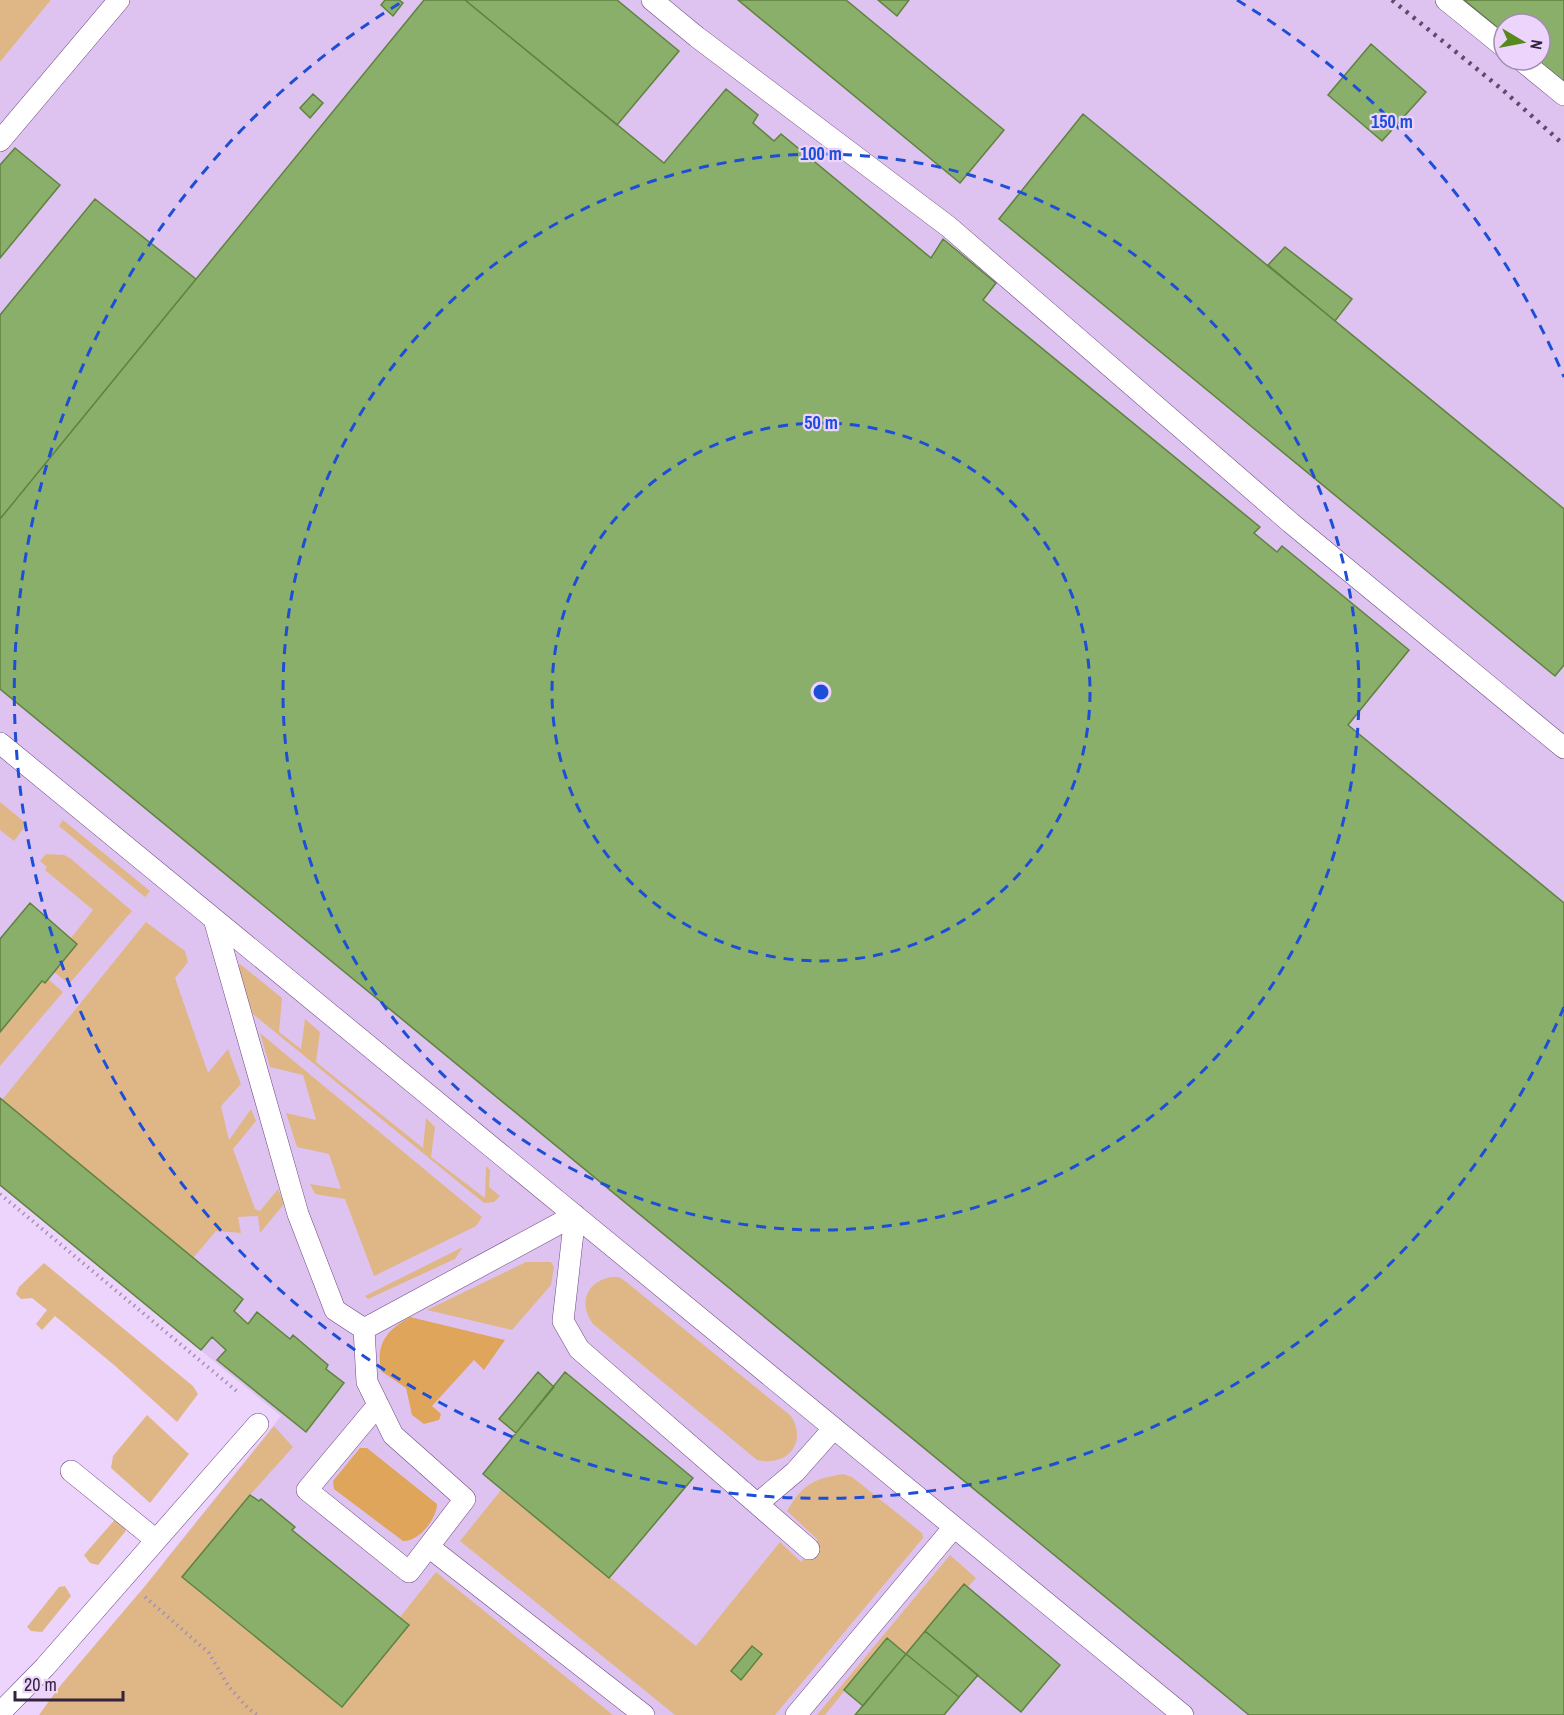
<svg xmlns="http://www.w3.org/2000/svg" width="1564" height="1715" font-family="'Archivo Narrow',sans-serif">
	<rect width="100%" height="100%" fill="#ecd4fd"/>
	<path fill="#dec3f0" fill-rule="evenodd" d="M51,0H1564V1715H352L163,1563L281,1416L0,1186V62ZM1504,24H1540V60H1504Z"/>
	<path fill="#dfb787" d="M0,0H51L0,62Z
		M0,802L27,824L14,841L0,830Z
		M63,820L150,891L145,897L59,826Z
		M46,854L64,855L70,858L132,911L69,984L54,972L77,944L71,938L93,910L45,870L47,867L40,861Z
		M146,922L185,951L188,962L175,978L208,1073L228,1049L241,1084L221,1106L229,1140L251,1109L256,1121L233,1149L255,1209L260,1211L278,1189L284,1204L260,1233L258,1216L238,1217L241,1233L216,1231L193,1258L2,1100Z
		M240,964L282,998L279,1032L301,1049L305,1019L320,1032L316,1062L423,1148L426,1118L435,1127L431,1157L485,1198L486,1166L490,1170L489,1187L500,1196L494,1202L484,1203L253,1014L237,967Z
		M48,979L63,992L0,1066V1032L42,981L45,983Z
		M260,1033L482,1217L476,1226L374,1276L345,1199L315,1194L310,1184L341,1189L329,1154L297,1147L286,1113L316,1120L303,1075L270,1067Z
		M463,1247L455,1259L368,1299L365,1296Z
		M526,1262H551L554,1267L551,1285L512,1330L427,1310Z
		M44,1263L193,1386L198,1394L177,1422L114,1365L55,1316L42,1330L36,1324L47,1310L32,1298L21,1299L16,1294L19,1287Z
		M611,1277H619L625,1281L791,1416C808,1443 787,1467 757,1460L593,1324C578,1304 586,1282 611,1277Z
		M147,1415L189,1454L150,1503L111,1468L113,1456Z
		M274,1426L293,1447L250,1495L182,1577L342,1707L409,1626L400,1617L436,1572L613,1715H39L60,1686L145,1586Z
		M843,1474L852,1477L922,1533L923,1538L775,1715H675L460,1541L501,1490L696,1646L780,1542L801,1562L818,1540L787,1511C803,1484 813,1479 843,1474Z
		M118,1516L127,1525L125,1532L98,1565L90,1563L84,1555Z
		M950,1555L976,1578L968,1587L964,1584L906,1654L887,1638L825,1715H817Z
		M65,1586L71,1596L42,1632L31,1631L27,1627L59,1587Z"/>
	<path fill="#dfa55a" d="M410,1317L505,1340L484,1370L474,1360L432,1406L441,1414L439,1420L424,1424L412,1415L406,1388L381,1371C376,1343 386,1331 410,1317Z
		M360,1448H367L437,1504C437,1518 419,1542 403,1541L334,1489L333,1481Z"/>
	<path fill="#8aaf6a" stroke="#5f823f" stroke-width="1.5" d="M385,0H399L403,3L393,16L381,5Z
		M424,0H465L664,163L726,89L758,115L753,123L774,141L781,134L931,258L943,239L996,283L983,300L1260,527L1254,533L1277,552L1282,546L1409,650L1348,725L1564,903V1715H1249L0,689V519Z
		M465,0H617L679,51L617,125Z
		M738,0H846L1004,130L960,183Z
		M878,0H909L897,16Z
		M1464,0H1564V82L1537,60H1540V24H1504V33Z
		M1371,44L1426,92L1382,141L1328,95Z
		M313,94L323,103L310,118L300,108Z
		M1083,114L1564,509V665L1555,676L999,219Z
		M15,148L60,185L0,258V165Z
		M95,199L196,279L0,519V315Z
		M1285,247L1352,299L1335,321L1268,265Z
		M30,903L77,944L45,983L42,981L0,1032V939Z
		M0,1098L243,1299L234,1311L248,1324L257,1312L290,1339L293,1335L328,1365L326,1369L344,1383L306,1432L217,1360L226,1350L212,1337L201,1350L0,1185Z
		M538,1372L554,1387L516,1433L499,1419Z
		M565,1372L693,1478L609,1578L483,1474Z
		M250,1495L259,1501L261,1499L295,1527L292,1530L409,1625L342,1707L182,1577Z
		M964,1584L1060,1665L1021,1712L925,1631Z
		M925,1631L978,1675L959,1697L906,1654Z
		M887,1638L906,1654L863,1706L844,1690Z
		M752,1646L762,1654L741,1680L731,1671Z
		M906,1654L959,1697L944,1715H855Z"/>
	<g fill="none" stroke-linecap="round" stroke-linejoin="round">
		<g stroke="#6c4783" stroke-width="22">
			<path id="lane" d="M652,0L697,37L949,227L1291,523L1564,748
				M1446,0L1504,47
				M1521,60L1564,95
				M0,141L119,0
				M0,743L1183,1715
				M214,919L298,1214L335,1310L364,1329L575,1215L563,1321L579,1349L809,1549
				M364,1329L367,1382L393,1435L465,1499L409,1572L307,1490L378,1405
				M71,1471L156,1540
				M757,1504L795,1472L834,1428
				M429,1547L644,1715
				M0,1713L45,1667L258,1424
				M796,1715L954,1527"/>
		</g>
		<path stroke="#a590b3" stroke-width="4" stroke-dasharray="1.5 4.5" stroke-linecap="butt" d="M0,1194L239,1393
			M145,1597L209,1653L229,1687L248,1708L257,1715"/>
		<use href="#lane" stroke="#fff" stroke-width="21"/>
		<path stroke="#5d4c69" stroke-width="4.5" stroke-dasharray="3 6" stroke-linecap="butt" d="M1392,0L1504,91L1564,145"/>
	</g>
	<g fill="none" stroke="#1d4ed8" stroke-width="3" stroke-dasharray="10 8">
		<circle cx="821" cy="692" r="269"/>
		<circle cx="821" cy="692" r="538"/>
		<path d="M1564 1007A807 807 0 1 1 405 0M1237 0A807 807 0 0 1 1564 377"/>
	</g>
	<circle cx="821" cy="692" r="9" fill="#1d4ed8" stroke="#ecd4fd" stroke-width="3"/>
	<g font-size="18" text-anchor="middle" font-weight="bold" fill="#1d4ed8" stroke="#ecd4fd" stroke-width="4.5" stroke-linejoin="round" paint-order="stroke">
		<text x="1392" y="128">150 m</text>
		<text x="821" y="160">100 m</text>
		<text x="821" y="429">50 m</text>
	</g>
	<g transform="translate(1522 42) rotate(100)"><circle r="28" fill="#ecd4fd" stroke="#a28db0" stroke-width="1.5"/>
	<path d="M0-4.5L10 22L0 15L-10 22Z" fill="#58891e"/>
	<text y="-9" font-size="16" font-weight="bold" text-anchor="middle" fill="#33233d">N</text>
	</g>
	<path d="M15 1691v9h108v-9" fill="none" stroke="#33233d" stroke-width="3"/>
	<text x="24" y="1691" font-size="18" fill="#33233d" stroke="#ecd4fd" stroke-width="4.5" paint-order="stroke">20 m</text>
</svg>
